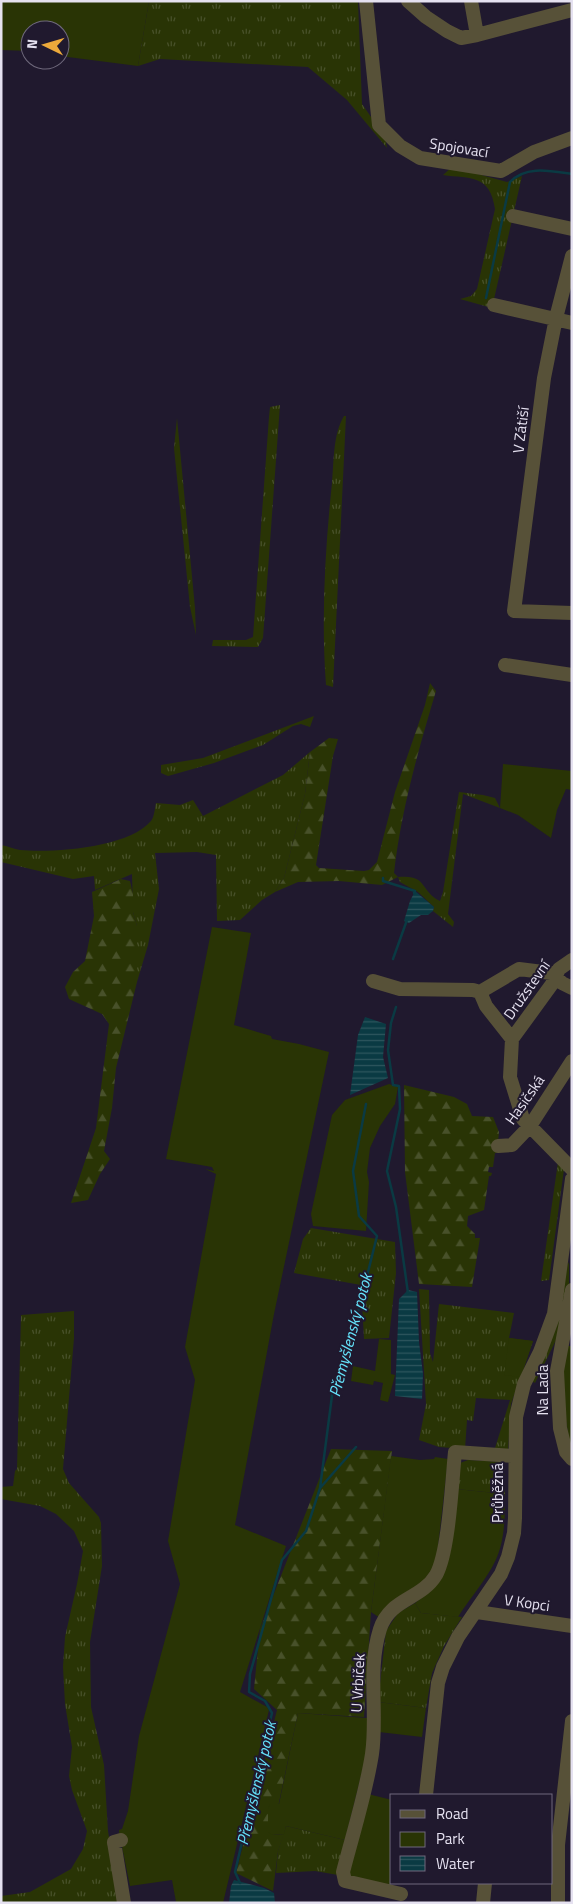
<svg xmlns="http://www.w3.org/2000/svg" width="573" height="1904" font-family="'Titillium Web',sans-serif">
	<defs>
		<pattern id="grass-tufts" width="24" height="20" patternUnits="userSpaceOnUse" patternTransform="scale(1.25)"><rect width="24" height="20" fill="#293405"/><path d="M3 7l-1-3M5 7V3M7 7l1-3M15 17l-1-3M17 17v-4M19 17l1-3" fill="none" stroke="#48512a"/></pattern>
		<pattern id="forest-firs" width="22" height="20" patternUnits="userSpaceOnUse" patternTransform="scale(1.25)"><rect width="22" height="20" fill="#293405"/><path d="M5 1l3.5 6h-7zM16 11l3.5 6h-7z" fill="#48512a"/></pattern>
		<pattern id="water-rules" width="6" height="5" patternUnits="userSpaceOnUse" patternTransform="scale(1.25)"><rect width="6" height="5" fill="#0a3a43"/><path d="M0 2.5h6" fill="none" stroke="#2e565e"/></pattern>
	</defs>
	<rect width="100%" height="100%" fill="#20192e"/>
	<path fill="url(#grass-tufts)" d="M149,1H358L362,104L385,137L387,148L347,100L308,67L160,59L138,66Z
		M452,167L507,182L522,176L492,308L460,299L471,296L477,289L495,209C490,174 471,179 443,175Z
		M280,405L263,638L258,647L212,646L213,640H246L253,637L269,417L270,407Z
		M344,416H346L333,687L326,685C321,618 325,550 332,483C334,461 333,434 344,416Z
		M177,418L195,608L196,635L190,607L174,448Z
		M314,716L310,727L301,724L293,726L263,745L214,763L168,776L161,773V765L203,758Z
		M310,752L305,794L284,878L275,892L262,900L240,920L217,921L216,855L197,852L155,853L159,889L148,945L137,982V926L133,912L132,874L95,890L94,876L73,879L1,862V845C7,846 14,849 20,850C53,853 128,848 151,821C154,818 155,808 156,803L180,805L193,800L203,816L283,775Z
		M459,792L483,795L495,798L500,808L463,794L448,914L454,922L453,927L433,911L434,907L418,892L400,882L398,877C428,874 419,890 440,901L443,892Z
		M558,1162L564,1169L549,1280L541,1281Z
		M311,1228L395,1242L396,1273L389,1338L364,1339L361,1285L294,1273L303,1239Z
		M568,1262L569,1264V1285L558,1336L535,1383L532,1381Z
		M419,1289L429,1290L430,1353L433,1362L439,1304L514,1313L509,1338L533,1341L511,1404L508,1451L491,1450L495,1448L510,1400L476,1398L473,1421L467,1420L465,1449L439,1447L419,1440L426,1404Z
		M74,1311V1338L63,1469L69,1483L99,1517L101,1523L102,1566L90,1642L91,1707L104,1765L108,1831L120,1903H1V1896L30,1892L71,1869L83,1849L87,1831L72,1790L69,1776L72,1747L65,1704L63,1667L65,1637L77,1584L83,1551L74,1531L56,1514L40,1506L1,1499V1487L13,1486L15,1471L17,1469L21,1315Z
		M468,1460L504,1462L505,1494L456,1489L460,1463Z
		M415,1603L421,1613L462,1617L444,1646L432,1673L426,1708L378,1702L386,1631L398,1613Z
		M286,1826L345,1840L338,1875L315,1871L276,1873L278,1851Z"/>
	<path fill="url(#forest-firs)" d="M430,683L436,691C418,751 401,811 394,873L398,877L382,885L339,881L298,882L275,892L284,878L305,794L310,752L329,738L338,739L333,756L316,865L319,868L364,871L369,870L377,862L395,792L425,705Z
		M121,879L130,881L133,894V912L137,926V982L116,1068L112,1108L104,1151L110,1159L100,1174L88,1200L71,1203L96,1128L109,1024L102,1014L69,999L65,987L73,972L85,961L94,916L92,892Z
		M404,1085L454,1097L467,1104L472,1116L493,1117L499,1132L497,1153H495L493,1167H489L488,1172L492,1173L491,1176H489L484,1210L468,1216L467,1226L475,1234V1238H480L472,1287L419,1284L405,1172Z
		M331,1449L392,1451L371,1612L364,1717L298,1713L272,1835L284,1834L278,1851L273,1891L236,1873L277,1710L254,1689L260,1629Z"/>
	<path fill="#293405" d="M1,1H149L138,66L60,56V30H30V51L1,50Z
		M503,764L572,771V790L566,789L557,810L551,838L518,815L500,808Z
		M212,927L251,933L234,1025L271,1036L272,1039L299,1044L329,1052L274,1314L235,1525L286,1546L240,1692L267,1707L269,1710L223,1903H179L176,1902L172,1880L130,1886L119,1832V1830L122,1829L128,1811L139,1736L180,1584L168,1541L195,1380L185,1347L216,1174L205,1169L214,1171L212,1167L166,1159Z
		M389,1084L398,1087L395,1104L380,1126L370,1148L367,1172L369,1182L366,1231L313,1226L311,1214L332,1115L345,1100Z
		M509,1338L533,1341L521,1377L504,1375Z
		M379,1339L391,1340V1374L395,1375L388,1402L380,1400L383,1383L374,1381L373,1385L351,1381L353,1366L375,1371Z
		M567,1346H572L571,1450L560,1386Z
		M391,1456L420,1460L434,1459L435,1457L448,1459L436,1564L422,1583L380,1618L371,1612Z
		M456,1489L505,1494C505,1519 505,1547 491,1569C481,1586 468,1601 458,1617L421,1613L415,1603L429,1592Z
		M378,1702L426,1708L422,1737L379,1732Z
		M298,1713L367,1718L368,1748L345,1840L286,1826L284,1834L272,1835L268,1832V1809L270,1804H279Z
		M368,1794L392,1800V1880L390,1887L350,1877L349,1871Z"/>
	<path fill="url(#water-rules)" d="M415,891L434,907L433,911L428,915H421L409,923L404,921L410,901Z
		M365,1017L386,1024L383,1057L388,1078L350,1095L358,1035Z
		M408,1290L417,1292L419,1342L423,1374L422,1399L395,1396L399,1299Z
		M234,1880L264,1888L274,1893L275,1903H229L231,1886Z"/>
	<g fill="none" stroke-linecap="round" stroke-linejoin="round">
		<path stroke="#0a3a43" stroke-width="2.5" d="M486,298L510,182C526,165 551,171 572,174
			M383,878V881L415,891L414,893
			M393,959L407,920
			M396,1007L391,1023L388,1050L393,1085L399,1086L400,1109L387,1171L396,1207L408,1293
			M321,1487L356,1447
			M240,1883L235,1872L272,1713L265,1701L249,1692L250,1674L282,1560L306,1531L320,1488L333,1388L350,1344L377,1236L359,1216L353,1171L366,1104"/>
		<path stroke="#575138" stroke-width="14" d="M366,1L379,125L400,146L420,158L501,171L534,152L572,138
			M408,1L426,17L447,31L461,38L477,35L572,10
			M471,1L477,35
			M513,216L572,229
			M572,256L556,318L544,378L514,611L572,613
			M494,305L572,323
			M505,665L572,675
			M572,960L559,969L552,984L512,1039L510,1077L523,1119L572,1169
			M373,981L400,989L473,990L480,992L519,969L551,973L562,983L572,988
			M480,992L486,1006L512,1039
			M498,1146L512,1145L530,1126L572,1061
			M572,1290L557,1371L560,1428L566,1452L572,1459
			M477,1612L572,1626
			M426,1795L438,1683L443,1667L458,1637L501,1574L508,1557L514,1533L515,1518L516,1417L524,1384L540,1352L554,1314L572,1179
			M121,1840L114,1842L124,1903
			M401,1894L345,1881L343,1872C353,1833 366,1793 372,1754C378,1713 367,1670 380,1629C390,1598 421,1600 436,1575C449,1552 452,1481 455,1452L515,1456
			M483,1903L485,1883
			M558,1903V1845L572,1721"/>
	</g>
	<g text-anchor="middle" stroke-width="4" stroke-linejoin="round" paint-order="stroke">
		<g font-size="15" fill="#e5e1f0" stroke="#20192e">
			<text transform="translate(459 148) rotate(9)" y="5">Spojovací</text>
			<text transform="translate(521 430) rotate(-83)" y="5">V Zátiší</text>
			<text transform="translate(527 990) rotate(-55)" y="5">Družstevní</text>
			<text transform="translate(525 1100) rotate(-55)" y="5">Hasičská</text>
			<text transform="translate(543 1390) rotate(-90)" y="5">Na Lada</text>
			<text transform="translate(498 1493) rotate(-90)" y="5">Průběžná</text>
			<text transform="translate(527 1603) rotate(8)" y="5">V Kopci</text>
			<text transform="translate(358 1683) rotate(-87)" y="5">U Vrbiček</text>
		</g>
		<g font-size="16" font-style="italic" fill="#65e3fb" stroke="#20192e">
			<text transform="translate(350 1335) rotate(-75)" y="6">Přemyšlenský potok</text>
			<text transform="translate(256 1783) rotate(-77)" y="6">Přemyšlenský potok</text>
		</g>
	</g>
	<rect width="573" height="1904" fill="none" stroke="#e5e1f0" stroke-width="5"/>
	<rect x="390" y="1794" width="162" height="90" fill="#20192e" stroke="#6f697c"/>
	<rect x="400" y="1810" width="25" height="8" fill="#575138" stroke="#6f697c"/>
	<text x="436" y="1819" font-size="15" fill="#e5e1f0">Road</text>
	<rect x="400" y="1832" width="25" height="15" fill="#293405" stroke="#6f697c"/>
	<text x="436" y="1844" font-size="15" fill="#e5e1f0">Park</text>
	<rect x="400" y="1856" width="25" height="15" fill="url(#water-rules)" stroke="#6f697c"/>
	<text x="436" y="1869" font-size="15" fill="#e5e1f0">Water</text>
	<g transform="translate(45 45) rotate(275)"><circle r="24" fill="#20192e" stroke="#6f697c"/>
	<path d="M0-4L9 19L0 12L-9 19Z" fill="#eca93b"/>
	<text y="-8" font-size="14" font-weight="bold" text-anchor="middle" fill="#e5e1f0">N</text>
	</g>
</svg>
